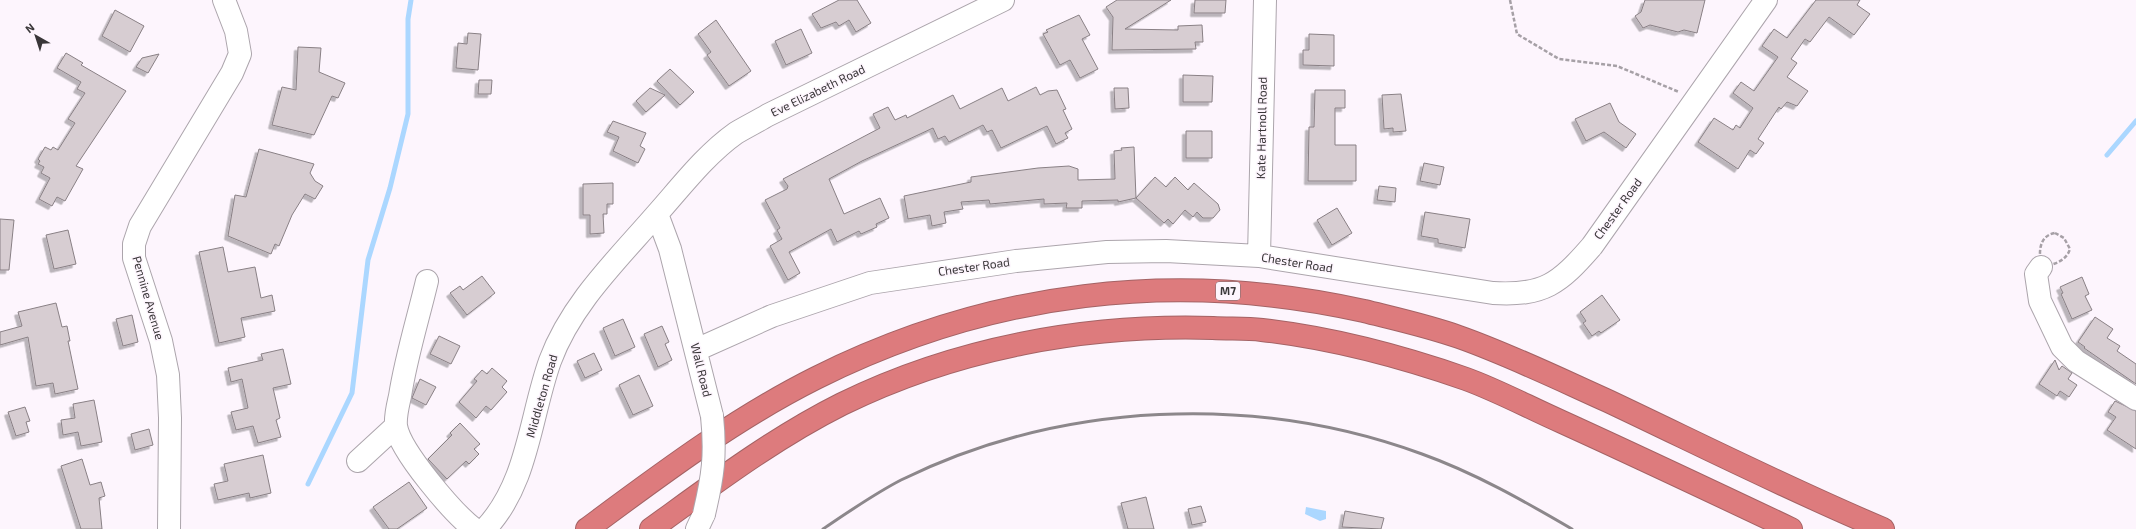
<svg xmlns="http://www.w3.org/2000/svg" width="2136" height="529" font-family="'Exo 2',sans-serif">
	<defs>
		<filter id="shadow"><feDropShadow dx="-3.5" dy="3.5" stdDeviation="0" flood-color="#0004"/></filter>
	</defs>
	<rect width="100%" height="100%" fill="#fdf5fd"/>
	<path fill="#abd7ff" d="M1306,507L1326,511V519L1320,521L1305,514Z"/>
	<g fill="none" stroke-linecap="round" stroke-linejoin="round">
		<path stroke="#abd7ff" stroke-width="5" d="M2107,155L2136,121
			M308,484L352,393L368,260L390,188L408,114V19L411,0"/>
	</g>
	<path fill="#d7cdd2" stroke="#898085" filter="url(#shadow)" d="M839,0H857L871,23L856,32L849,20L839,26L836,22L821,28L812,14Z
		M1117,0H1171L1125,29L1178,30V26L1202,25L1203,42H1195L1196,49L1112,50L1113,17L1106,7Z
		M1195,0H1226L1225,13H1194Z
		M1645,0H1705L1697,33L1684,30L1678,32L1650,25L1643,28L1635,16L1641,12Z
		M1816,0H1860L1857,5L1870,14L1854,35L1829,17L1810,42L1805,39L1791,59L1797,63L1787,77L1808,91L1797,106L1787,102L1781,109L1779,107L1758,139L1764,143L1756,154L1750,150L1738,169L1698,142L1714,118L1733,130L1736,125L1740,128L1753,108L1733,93L1741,82L1754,91L1778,57L1762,46L1774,29L1787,38Z
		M115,10L144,26L130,52L102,36Z
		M1079,15L1090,35L1082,39L1098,69L1080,78L1070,60L1060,65L1043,34L1048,32L1046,30Z
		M716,20L751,71L729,86L707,55L711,52L698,34Z
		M801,29L812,53L786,65L775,41Z
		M468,33L481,34L478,70L456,68L458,43L467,44Z
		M1309,34L1334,35V66L1303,65V50H1309Z
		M298,47L321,48L319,72L345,83L338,98L332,96L314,135L272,125L282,87L296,90Z
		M66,53L83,63L81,65L126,91L76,166L83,169L65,201L57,197L52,206L39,199L50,178L41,173L44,167L38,164L40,161L38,159L45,147L51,150L53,147L58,150L75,123L68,119L85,93L77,89L81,82L57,68Z
		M159,54L148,73L136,67L142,58Z
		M670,69L694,92L680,105L657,81Z
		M1183,75L1213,76L1212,102H1183Z
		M479,80H492L491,94H478Z
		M1036,87L1040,95L1048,91L1057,90L1066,109L1063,110L1072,129L1065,133L1068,138L1056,144L1047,126L1001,148L992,130L987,132L983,125L949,142L945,136L938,139L933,128L862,161L829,179L844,214L880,198L889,218L876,224L877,227L861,234L859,231L837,242L831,229L789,252L800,273L788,280L770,246L782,239L777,230L780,228L765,200L787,189L788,186L783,179L880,128L873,114L888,107L895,120L906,115L907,118L953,95L960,109L1002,88L1008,101Z
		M650,88L665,95L646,112L636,101Z
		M1114,88H1128L1129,108L1115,109Z
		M1315,90H1345V108H1335V145H1356V181H1308L1309,127H1314Z
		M1401,94L1406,131L1393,132V128L1384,129L1382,95Z
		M1610,103L1619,122L1636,134L1626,148L1604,132L1586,141L1575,119Z
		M613,121L646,133L640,146L645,149L638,163L613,151L619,137L607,132Z
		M1186,131H1212V158H1186Z
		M1134,147L1136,198L1118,202V200L1082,201V208H1066L1067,203L1044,204V199L990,204L989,200L961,202L963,209L944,212L946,223L932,226L930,215L908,219L904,196L971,182V177L1038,168L1069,166L1078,169V180L1115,179L1114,151L1122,150L1121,148Z
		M259,149L314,164L310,173L315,181L323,186L315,199L305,194L292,215L279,246L275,244L271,254L228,236L235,195L246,197Z
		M1424,163L1444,167L1440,185L1420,181Z
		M1155,177L1166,187L1175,177L1188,190L1194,183L1218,204L1220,210L1213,218H1203L1197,212L1193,217L1185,210L1173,224L1168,219L1164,223L1136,198Z
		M613,183V204H607V214H603L604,233L590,234V215H583V184Z
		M1379,186L1396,188L1395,202L1377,200Z
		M1337,208L1352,233L1332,245L1317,220Z
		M1425,212L1470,219L1465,248L1438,243V239L1421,236Z
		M0,219L14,220L9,270H0Z
		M68,230L76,264L54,269L46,235Z
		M223,247L228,272L255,267L261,298L272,295L275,311L241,318L245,337L219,343L199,252Z
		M482,276L495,293L467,315L450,293L460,286L463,290Z
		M2082,277L2089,294L2085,296L2092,310L2072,319L2061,294L2063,293L2060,287Z
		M1602,295L1620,320L1601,333L1599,331L1592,336L1583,323L1586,321L1580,312Z
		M56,303L62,327L67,326L70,341H68L78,389L55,394L53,383L36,386L28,337L0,345V332L22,326L18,312Z
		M132,315L138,342L123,346L116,319Z
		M2095,317L2113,329L2107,338L2120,346L2117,351L2136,364V384L2084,348L2085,347L2078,342Z
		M623,319L635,347L615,356L603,328Z
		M662,326L669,342L665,344L672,360L658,367L644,334Z
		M439,336L460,346L451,364L430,354Z
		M283,349L291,384L273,388L280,418L276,420L281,437L258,443L253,426L236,430L231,412L248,408L242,379L231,382L228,368L263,360L261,354Z
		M594,353L602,370L585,378L577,361Z
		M2055,360L2059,370L2062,366L2072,373L2068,379L2077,385L2069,397L2060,391L2057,396L2039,384Z
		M492,368L507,381L502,387L507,392L491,410L486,406L476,418L459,402L477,381L474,379L482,370L487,374Z
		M639,375L653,406L633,415L619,385Z
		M420,379L436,387L426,405L412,398Z
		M94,400L102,442L81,446L78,432L63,435L61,420L75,418L73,404Z
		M2115,401L2136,411V449L2107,430L2116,417L2108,412Z
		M25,407L30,421L26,422L29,432L16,436L8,412Z
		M460,423L480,444L474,449L479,454L469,464L466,461L447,479L428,459L452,435L450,433Z
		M149,429L153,445L135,450L131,434Z
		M263,455L271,493L250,498L249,493L218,500L214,484L228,481L224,464Z
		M82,459L90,485L101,482L105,496L99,498L102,529H81L61,466Z
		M409,482L427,508L397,529H389L373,507Z
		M1146,497L1154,529H1128L1121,503Z
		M1201,506L1206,522L1192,525L1188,509Z
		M1345,511L1384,518L1381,529L1342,527Z"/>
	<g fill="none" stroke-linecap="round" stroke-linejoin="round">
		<g stroke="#aca5ac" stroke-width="24">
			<path id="minor" d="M657,214L670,249L712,416
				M1259,256L1265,0
				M2041,267L2036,274L2040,301L2062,347L2076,361L2136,399
				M427,281C418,319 406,357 400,396C398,405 395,416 396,426C400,451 453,513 474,529
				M696,350L772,316L870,283L1016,261L1107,252L1166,251L1259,256L1493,293C1544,296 1559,284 1592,246L1766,0
				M358,461L396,426
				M169,529L170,418L168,375L161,341L134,258V244L140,226L232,73L240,54L236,31L224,0
				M485,529C528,484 530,417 550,361C571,304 617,260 656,215C681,187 705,155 736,133C746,127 758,121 768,115L1003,0
				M697,529L704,514"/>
		</g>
		<g stroke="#a46365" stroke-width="24">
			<path id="highway" d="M587,529C660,475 734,419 816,378C990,291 1175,269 1364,311C1396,319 1428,326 1459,337C1510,355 1559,379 1608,401C1699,444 1790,490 1883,529
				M651,529C712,485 774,438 842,404C956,348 1086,324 1213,328C1229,329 1246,328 1262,330C1332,338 1400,356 1466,379C1499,391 1530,408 1562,422C1639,457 1715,493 1791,529"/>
		</g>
		<path stroke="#a6a0a6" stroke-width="2.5" stroke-dasharray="4 2" stroke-linecap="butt" d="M1510,0L1517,34L1559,59L1617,66L1679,92
			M2055,233L2064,238L2070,249C2066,262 2052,265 2041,267C2039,253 2038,236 2055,233Z"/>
		<use href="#minor" stroke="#fff" stroke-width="22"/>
		<use href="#highway" stroke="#dd7b7d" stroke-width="22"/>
		<path stroke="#8c878b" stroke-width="3" d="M823,529C848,512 874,494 901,480C1062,401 1255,393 1422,454C1475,473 1524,501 1572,529"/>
		<g stroke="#aca5ac" stroke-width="24" stroke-linecap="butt">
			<path id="minor-bridge" d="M704,514C713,476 716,455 712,416"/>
		</g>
		<use href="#minor-bridge" stroke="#fff" stroke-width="22"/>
	</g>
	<g text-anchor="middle" stroke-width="3" stroke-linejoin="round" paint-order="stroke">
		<rect fill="#fdf5fd" stroke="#746f73" stroke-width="1" x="1216" y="282" width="24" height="18" rx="3"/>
		<g font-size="11" font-weight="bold" fill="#393638">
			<text x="1228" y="295">M7</text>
		</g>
		<g font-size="12" fill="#393638" stroke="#fdf5fd">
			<text transform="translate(818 91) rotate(-26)" y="4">Eve Elizabeth Road</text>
			<text transform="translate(1262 128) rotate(-89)" y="4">Kate Hartnoll Road</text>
			<text transform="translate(1618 209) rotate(-54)" y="4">Chester Road</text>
			<text transform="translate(1297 263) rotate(9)" y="4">Chester Road</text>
			<text transform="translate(974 267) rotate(-8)" y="4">Chester Road</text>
			<text transform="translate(148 298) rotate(74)" y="4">Pennine Avenue</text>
			<text transform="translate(701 370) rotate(76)" y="4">Wall Road</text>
			<text transform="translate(542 396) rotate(-74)" y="4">Middleton Road</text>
		</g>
	</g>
	<g transform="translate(36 36) rotate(321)" stroke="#fdf5fd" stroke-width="3" paint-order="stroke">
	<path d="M0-3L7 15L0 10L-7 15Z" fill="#393638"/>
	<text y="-6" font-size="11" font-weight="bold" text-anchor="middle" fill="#393638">N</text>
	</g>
</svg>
